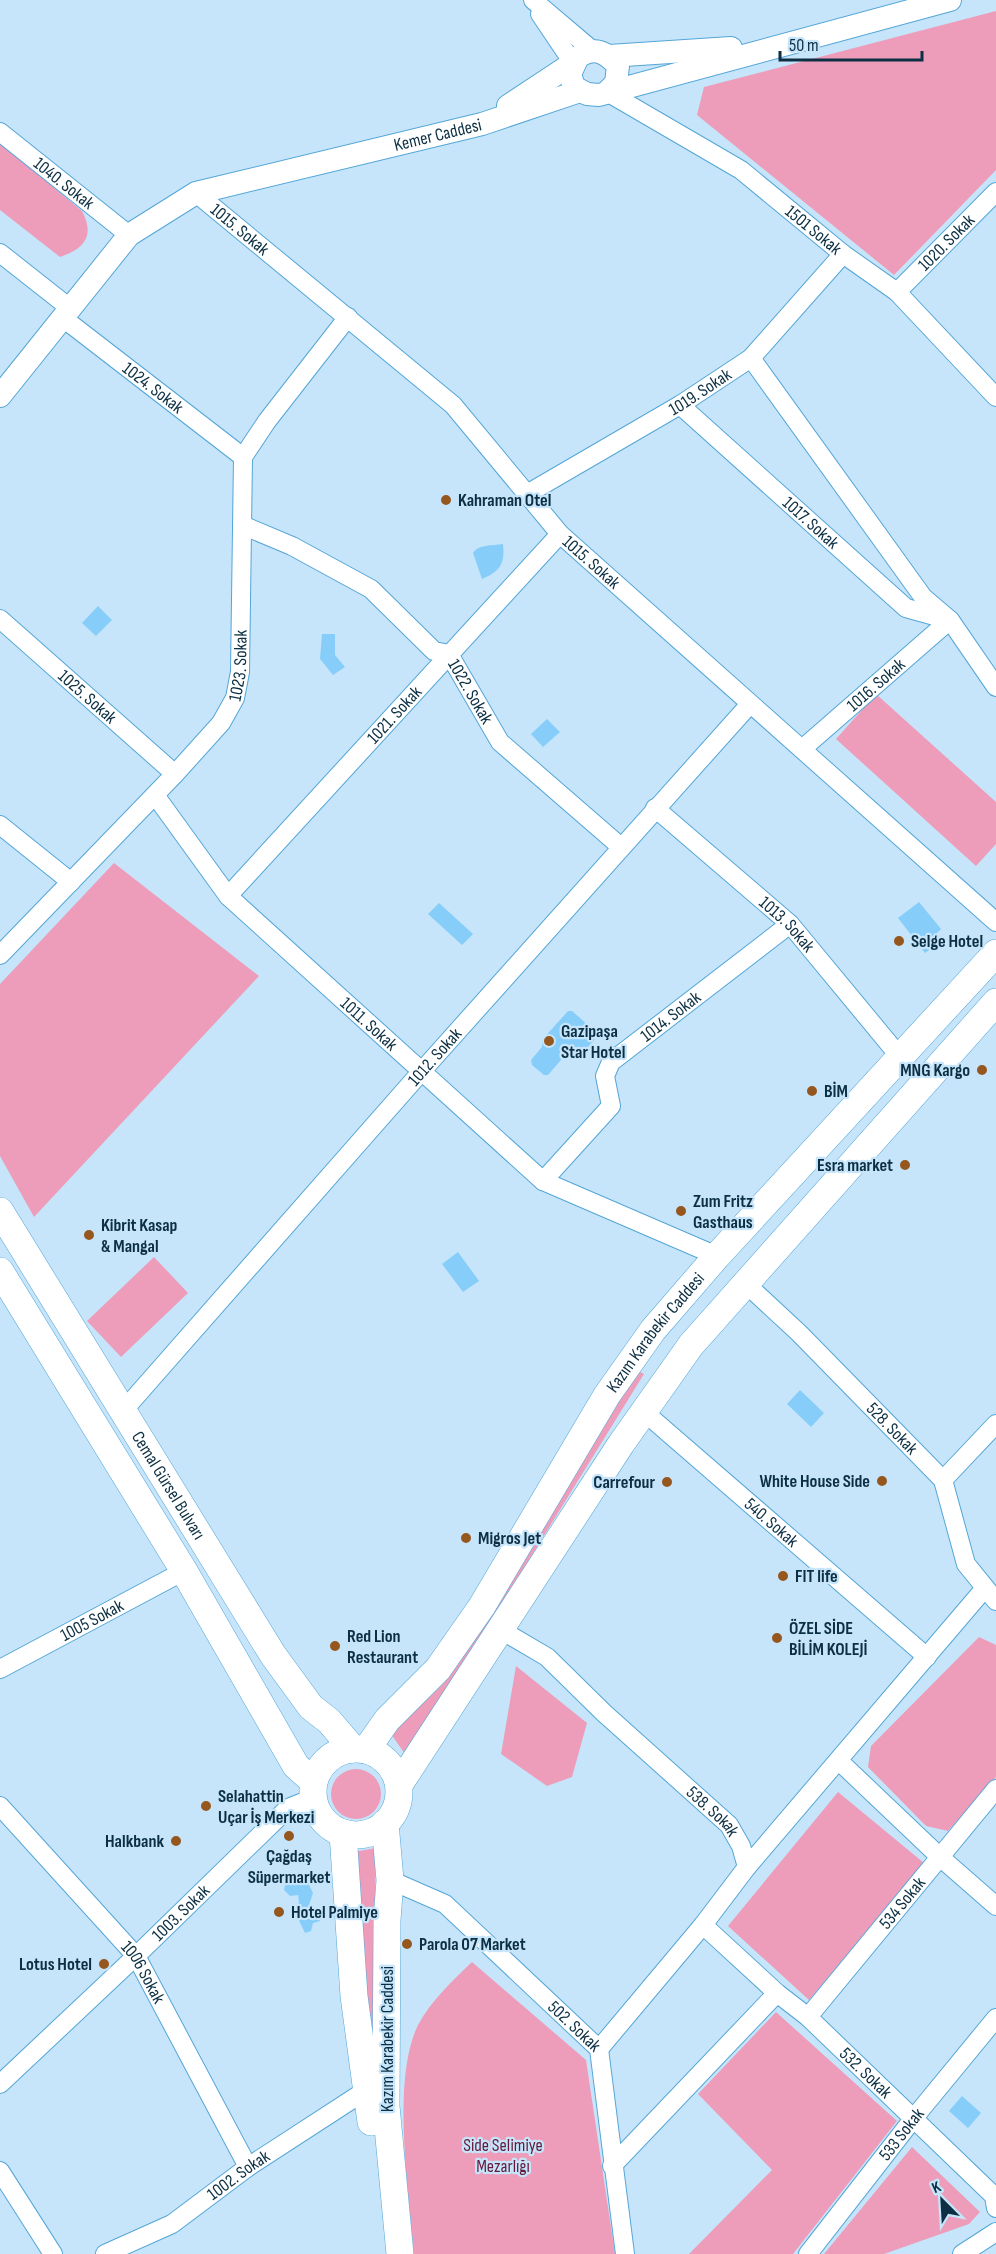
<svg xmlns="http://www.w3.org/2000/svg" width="996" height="2254" font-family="'Sofia Sans Condensed',sans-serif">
	<rect width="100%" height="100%" fill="#c6e5fa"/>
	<path fill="#ed9db9" d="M996,11V170L894,275L697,115L704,87Z
		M0,143L82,211C95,236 85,248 60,257L0,210Z
		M876,694L996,802V844L976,866L836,739Z
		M114,863L259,976L34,1217L0,1156V984Z
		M154,1257L188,1293L121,1357L87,1321Z
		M638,1371L644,1374L407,1757L391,1734L444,1683Z
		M979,1637L996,1645V1777L948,1831L926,1826L868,1767L871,1746Z
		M516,1666L587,1723L572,1777L547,1786L501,1754Z
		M331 1794a25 25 0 1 1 50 0a25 25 0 1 1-50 0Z
		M838,1792L924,1863L809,2000L728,1926Z
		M376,1848L372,2048L353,1852Z
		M472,1962L586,2060L615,2254H414C409,2192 391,2080 418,2025C430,2002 453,1980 472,1962Z
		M776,2012L897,2121L793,2254H689L772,2170L698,2094Z
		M912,2147L980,2212L969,2224L884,2254H824Z"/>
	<path fill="#86cdfa" d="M503,544C505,564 500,571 482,579L473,553C479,544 492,546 503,544Z
		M98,606L112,620L96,636L82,623Z
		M322,634H335V655L345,667L333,675L320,659Z
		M547,719L560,732L543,747L531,734Z
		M919,902L941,929L936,934L941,941L925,953L898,918Z
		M439,903L473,934L462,945L428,914Z
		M568,1011H572L597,1033V1037L578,1058L574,1059L564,1050L560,1055L561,1060L548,1075H544L532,1065L531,1060L542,1047V1040Z
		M458,1252L479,1281L463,1292L442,1264Z
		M800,1390L824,1413L811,1427L787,1404Z
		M305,1877L313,1893L309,1905L312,1909L316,1908L322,1914L320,1921L313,1923L311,1931L305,1933L295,1912L299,1902L298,1895L290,1896L284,1890L286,1881Z
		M962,2096L981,2113L968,2128L949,2111Z"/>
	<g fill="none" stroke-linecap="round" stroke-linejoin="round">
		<g stroke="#54a6d7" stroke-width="20">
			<g id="minor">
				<path d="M533,0L592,50"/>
				<path d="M540,14L573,63"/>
				<path id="s1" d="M607,92L741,170L843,254L897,292L996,397"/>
				<path id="s2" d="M0,132L129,235"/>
				<path id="s3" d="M196,193L453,405L560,534L996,922"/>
				<path d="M0,253L71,309"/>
				<path id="s4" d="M897,292L996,192"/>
				<path id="s5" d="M63,318L243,457"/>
				<path d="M751,358L923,597L950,620L996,687"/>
				<path id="s6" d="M680,405L906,608L942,618"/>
				<path id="s7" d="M527,494L680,405L751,358L843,254"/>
				<path id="s8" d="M242,525L292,546L371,589L434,651L449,654L500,742L621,847"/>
				<path id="s9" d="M0,619L175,774"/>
				<path id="s10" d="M802,749L950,620"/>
				<path id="s11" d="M155,795L228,896L543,1181L717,1256"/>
				<path id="s12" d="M655,808L790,924L900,1057"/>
				<path d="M0,825L71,882"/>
				<path id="s13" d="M228,896L560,534"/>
				<path id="s14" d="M0,955L175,774L221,723L235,698L240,672L243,457L267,421L348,317"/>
				<path id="s15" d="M543,1181L611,1106L605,1076L611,1062L790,924"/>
				<path id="s16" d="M745,1283L799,1333L943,1480L966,1564L996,1601"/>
				<path id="s17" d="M123,1411L421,1072L750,704"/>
				<path id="s18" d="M643,1411L927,1657"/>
				<path d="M943,1480L996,1424"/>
				<path id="s19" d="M501,1630L547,1657L604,1713L729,1825L741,1846L747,1867L703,1925L777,1993L808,2017L994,2196L996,2208"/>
				<path id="s20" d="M0,1669L184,1571"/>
				<path d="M839,1761L940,1857L996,1906"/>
				<path id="s21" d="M0,1806L136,1956L248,2167"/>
				<path d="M747,1867L985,1588"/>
				<path id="s22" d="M390,1880L445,1904L599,2049L625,2254"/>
				<path id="s23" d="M808,2017L996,1789"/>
				<path d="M599,2049L703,1925"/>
				<path id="s24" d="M0,2084L136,1956L288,1808L313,1798"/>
				<path d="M612,2166L777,1993"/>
				<path d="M0,2171L53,2254"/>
				<path id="s25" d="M105,2254L172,2224L248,2167L368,2089"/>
				<path id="s26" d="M808,2254L913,2119L996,2018"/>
				<path d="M962,2254L996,2232"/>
			</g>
		</g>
		<g stroke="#54a6d7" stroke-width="24">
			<g id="tertiary">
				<path d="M609,56L731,48"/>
				<path d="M607,92L616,83L618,66C606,52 595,46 578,57L570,74L574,87L587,94L599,95L950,0"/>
				<path d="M508,106L573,63"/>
				<path id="s27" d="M0,396L129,235L196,193L482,124L580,91"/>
			</g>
		</g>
		<g stroke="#54a6d7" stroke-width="28">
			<g id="secondary">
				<path id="s28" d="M0,1211L273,1655L311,1707L329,1721L353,1749"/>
				<path d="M0,1271L184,1571L296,1766L313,1781"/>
				<circle cx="356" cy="1792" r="43"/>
				<path id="s29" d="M366,1750L387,1720L438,1669L482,1606L607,1395L653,1330L717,1256L996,953"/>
				<path d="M399,1785L621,1444L691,1345L996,1002"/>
				<path d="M385,1823L390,1880L387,1920L386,2106L400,2254"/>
				<path d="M343,1833L354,1996L371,2122"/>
			</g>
		</g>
		<use href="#minor" stroke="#fff" stroke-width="18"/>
		<use href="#tertiary" stroke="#fff" stroke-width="22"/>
		<use href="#secondary" stroke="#fff" stroke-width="27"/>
	</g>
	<g fill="#96571f" stroke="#c6e5fa" stroke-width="2">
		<circle cx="446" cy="500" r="6"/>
		<circle cx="899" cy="941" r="6"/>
		<circle cx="549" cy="1041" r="6"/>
		<circle cx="982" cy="1070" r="6"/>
		<circle cx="812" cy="1091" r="6"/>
		<circle cx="905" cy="1165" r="6"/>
		<circle cx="681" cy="1211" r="6"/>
		<circle cx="89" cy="1235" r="6"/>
		<circle cx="882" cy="1481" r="6"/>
		<circle cx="667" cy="1482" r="6"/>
		<circle cx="466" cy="1538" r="6"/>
		<circle cx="783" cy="1576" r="6"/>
		<circle cx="777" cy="1638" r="6"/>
		<circle cx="335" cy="1646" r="6"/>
		<circle cx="206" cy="1806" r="6"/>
		<circle cx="289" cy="1836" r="6"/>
		<circle cx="176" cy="1841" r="6"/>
		<circle cx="279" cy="1912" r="6"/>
		<circle cx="407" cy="1944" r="6"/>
		<circle cx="104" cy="1964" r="6"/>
	</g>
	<g text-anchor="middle" stroke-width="4.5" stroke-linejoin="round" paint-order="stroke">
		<g font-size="18" fill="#0c2f43" stroke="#c6e5fa">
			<text dy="6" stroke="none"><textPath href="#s27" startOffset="534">Kemer Caddesi</textPath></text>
			<text dy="6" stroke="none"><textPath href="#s2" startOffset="82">1040. Sokak</textPath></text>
			<text dy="6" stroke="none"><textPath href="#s3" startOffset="57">1015. Sokak</textPath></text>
			<text dy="6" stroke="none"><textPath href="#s1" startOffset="249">1501 Sokak</textPath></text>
			<text dy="6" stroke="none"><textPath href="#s4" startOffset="70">1020. Sokak</textPath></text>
			<text dy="6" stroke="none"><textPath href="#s5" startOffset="114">1024. Sokak</textPath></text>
			<text dy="6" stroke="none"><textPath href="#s7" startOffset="201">1019. Sokak</textPath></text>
			<text dy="6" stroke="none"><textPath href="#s6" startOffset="176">1017. Sokak</textPath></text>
			<text dy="6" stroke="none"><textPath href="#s3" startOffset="543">1015. Sokak</textPath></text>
			<text dy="6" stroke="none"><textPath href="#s14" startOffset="382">1023. Sokak</textPath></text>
			<text dy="6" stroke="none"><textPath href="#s10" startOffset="98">1016. Sokak</textPath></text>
			<text dy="6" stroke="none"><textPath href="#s8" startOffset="291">1022. Sokak</textPath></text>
			<text dy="6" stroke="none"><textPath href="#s9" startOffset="117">1025. Sokak</textPath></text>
			<text dy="6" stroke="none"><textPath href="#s13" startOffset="246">1021. Sokak</textPath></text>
			<text dy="6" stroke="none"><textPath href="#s12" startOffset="176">1013. Sokak</textPath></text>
			<text dy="6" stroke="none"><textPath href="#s15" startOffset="222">1014. Sokak</textPath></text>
			<text dy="6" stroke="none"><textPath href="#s11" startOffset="315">1011. Sokak</textPath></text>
			<text dy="6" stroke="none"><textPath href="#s17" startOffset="472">1012. Sokak</textPath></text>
			<text dy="6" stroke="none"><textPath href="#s29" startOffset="510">Kazım Karabekir Caddesi</textPath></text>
			<text dy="6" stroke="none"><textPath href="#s16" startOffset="207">528. Sokak</textPath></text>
			<text dy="6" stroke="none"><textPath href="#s28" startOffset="322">Cemal Gürsel Bulvarı</textPath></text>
			<text dy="6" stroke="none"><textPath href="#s18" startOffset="170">540. Sokak</textPath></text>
			<text dy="6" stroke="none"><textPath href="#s20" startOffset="104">1005 Sokak</textPath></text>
			<text dy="6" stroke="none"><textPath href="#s19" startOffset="280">538. Sokak</textPath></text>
			<text dy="6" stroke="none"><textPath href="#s23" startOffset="148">534 Sokak</textPath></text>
			<text dy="6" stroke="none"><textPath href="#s24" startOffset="249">1003. Sokak</textPath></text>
			<text dy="6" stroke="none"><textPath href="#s21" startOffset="220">1006 Sokak</textPath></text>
			<text dy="6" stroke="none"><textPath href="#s22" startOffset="238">502. Sokak</textPath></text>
			<text transform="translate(387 2039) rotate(-90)" y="6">Kazım Karabekir Caddesi</text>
			<text dy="6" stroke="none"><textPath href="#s19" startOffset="640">532. Sokak</textPath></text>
			<text dy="6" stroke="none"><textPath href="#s26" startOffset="152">533 Sokak</textPath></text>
			<text dy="6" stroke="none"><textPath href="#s25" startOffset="156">1002. Sokak</textPath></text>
		</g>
		<g font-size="18" font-weight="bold" fill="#0c2f43" stroke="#c6e5fa" text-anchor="start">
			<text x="458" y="506">Kahraman Otel</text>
			<text x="911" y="947">Selge Hotel</text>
			<text x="561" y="1037">Gazipaşa<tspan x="561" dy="21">Star Hotel</tspan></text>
			<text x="970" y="1076" text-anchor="end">MNG Kargo</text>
			<text x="824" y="1097">BİM</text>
			<text x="893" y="1171" text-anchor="end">Esra market</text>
			<text x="693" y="1207">Zum Fritz<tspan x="693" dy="21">Gasthaus</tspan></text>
			<text x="101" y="1231">Kibrit Kasap<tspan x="101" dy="21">&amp; Mangal</tspan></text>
			<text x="870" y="1487" text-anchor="end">White House Side</text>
			<text x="655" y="1488" text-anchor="end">Carrefour</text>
			<text x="478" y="1544">Migros Jet</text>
			<text x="795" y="1582">FIT life</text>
			<text x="789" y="1634">ÖZEL SİDE<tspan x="789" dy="21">BİLİM KOLEJİ</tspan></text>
			<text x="347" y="1642">Red Lion<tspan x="347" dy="21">Restaurant</tspan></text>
			<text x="218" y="1802">Selahattin<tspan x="218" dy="21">Uçar İş Merkezi</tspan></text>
			<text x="164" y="1847" text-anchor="end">Halkbank</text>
			<text x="289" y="1862" text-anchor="middle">Çağdaş<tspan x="289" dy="21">Süpermarket</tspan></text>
			<text x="291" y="1918">Hotel Palmiye</text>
			<text x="419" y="1950">Parola 07 Market</text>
			<text x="92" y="1970" text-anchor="end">Lotus Hotel</text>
		</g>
		<g font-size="18" fill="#65193b" stroke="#c6e5fa">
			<text x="503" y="2151">Side Selimiye<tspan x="503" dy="21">Mezarlığı</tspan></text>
		</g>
	</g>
	<g transform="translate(942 2200) rotate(336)" stroke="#c6e5fa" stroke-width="4.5" paint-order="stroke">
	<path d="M0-4.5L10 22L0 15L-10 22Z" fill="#0c2f43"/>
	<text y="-9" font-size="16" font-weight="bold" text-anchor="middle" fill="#0c2f43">K</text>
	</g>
	<path d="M780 51v9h142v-9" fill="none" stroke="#0c2f43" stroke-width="3"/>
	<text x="789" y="51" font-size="18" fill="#0c2f43" stroke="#c6e5fa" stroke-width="4.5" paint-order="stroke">50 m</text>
</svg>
